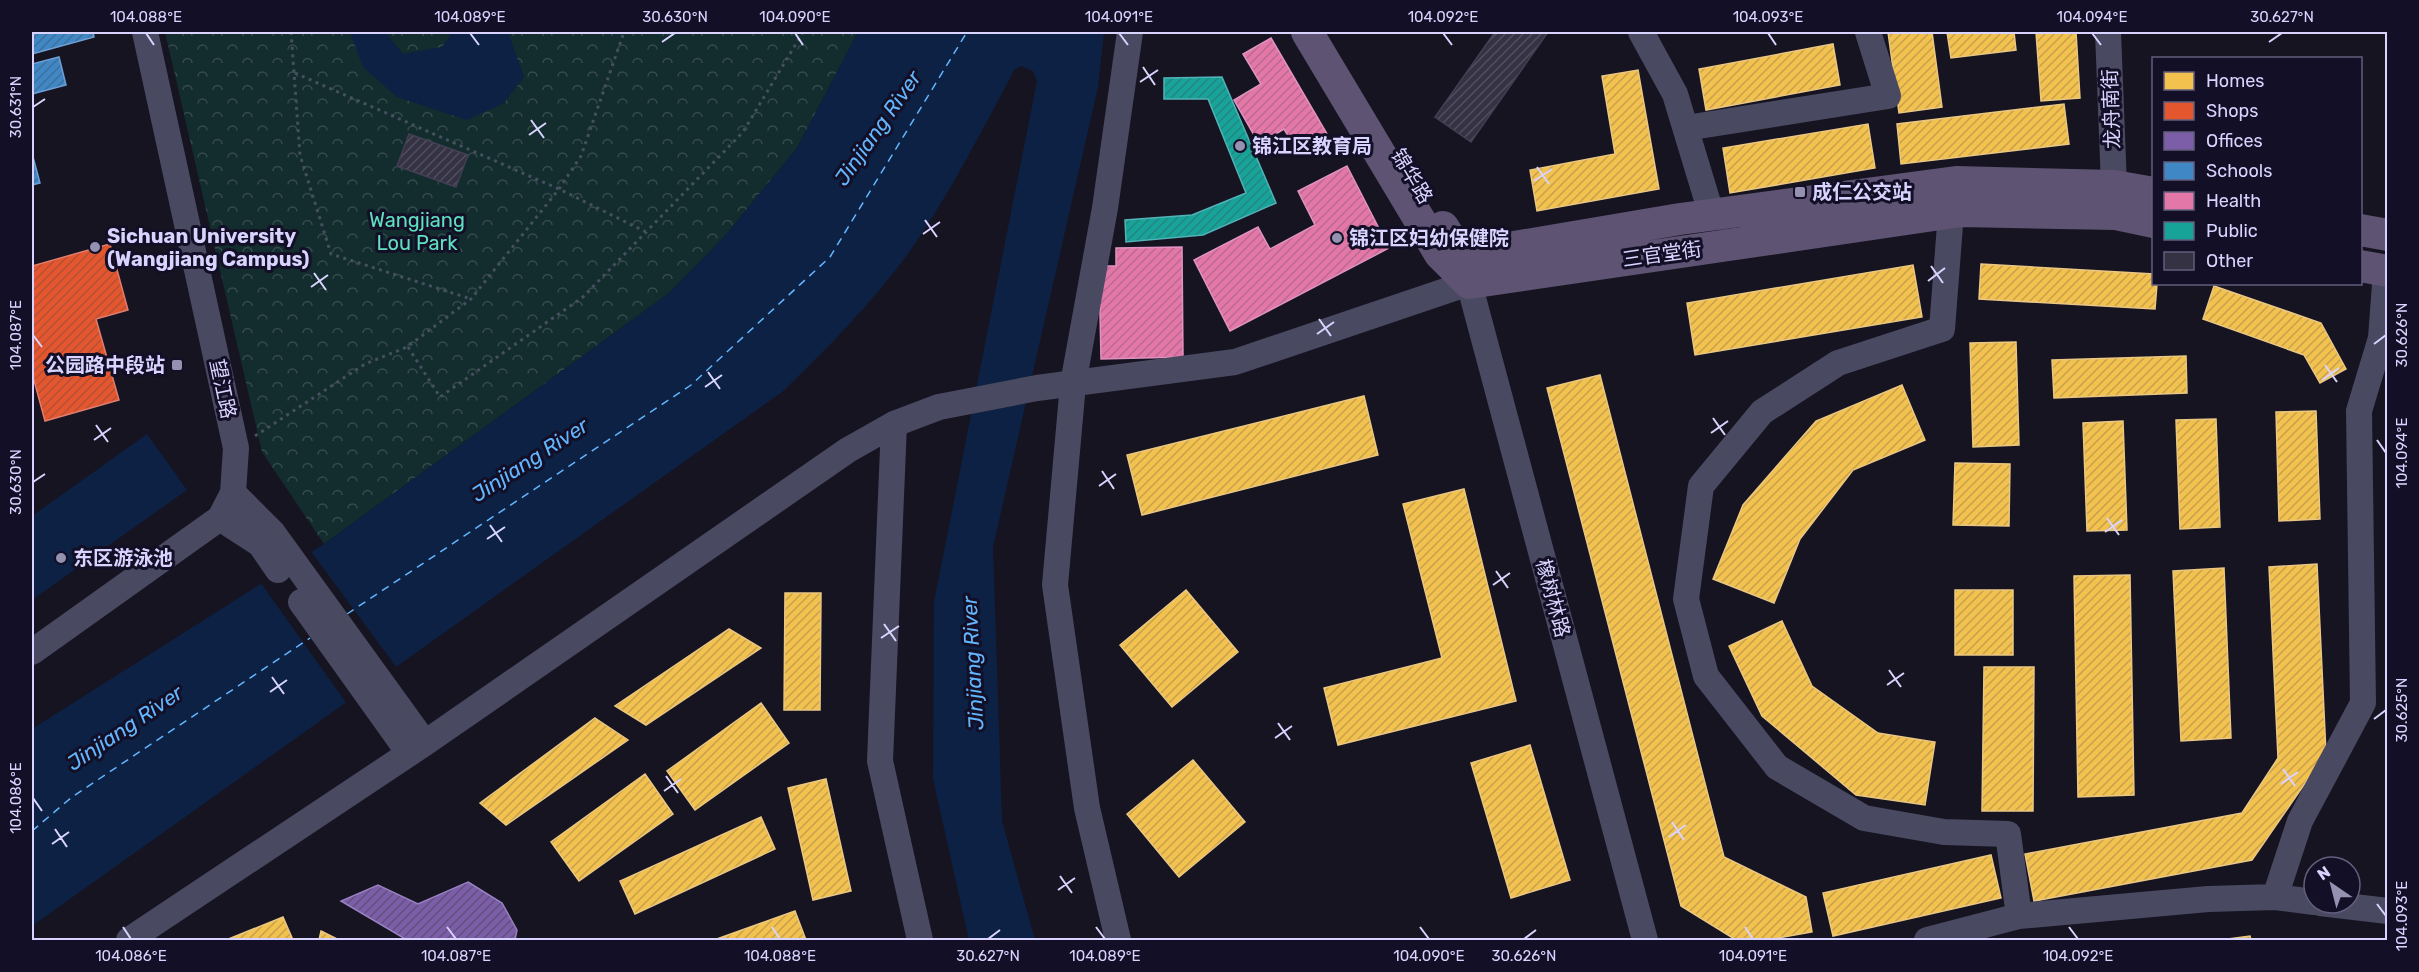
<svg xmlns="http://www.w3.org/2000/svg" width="2419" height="972" font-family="Rubik,'Noto Sans SC',sans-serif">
	<defs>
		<pattern id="park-crowns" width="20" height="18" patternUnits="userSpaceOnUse" patternTransform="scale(1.5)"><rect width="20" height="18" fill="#132c2d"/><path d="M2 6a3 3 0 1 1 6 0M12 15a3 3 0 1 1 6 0" fill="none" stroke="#354a4c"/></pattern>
		<pattern id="homes-hatch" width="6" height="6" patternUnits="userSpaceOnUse" patternTransform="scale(1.5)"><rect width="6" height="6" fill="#f2c14e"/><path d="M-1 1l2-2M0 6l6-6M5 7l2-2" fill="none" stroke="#c6a14e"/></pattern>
		<pattern id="shops-hatch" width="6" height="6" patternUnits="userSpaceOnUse" patternTransform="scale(1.5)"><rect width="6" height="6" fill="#e4572e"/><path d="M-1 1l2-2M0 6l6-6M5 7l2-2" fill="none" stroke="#b35037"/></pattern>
		<pattern id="offices-hatch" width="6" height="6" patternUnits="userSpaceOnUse" patternTransform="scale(1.5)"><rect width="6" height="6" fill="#7b5ea7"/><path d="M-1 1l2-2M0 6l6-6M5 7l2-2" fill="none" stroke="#61507e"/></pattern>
		<pattern id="schools-hatch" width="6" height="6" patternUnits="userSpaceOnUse" patternTransform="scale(1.5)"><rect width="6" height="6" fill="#3f88c5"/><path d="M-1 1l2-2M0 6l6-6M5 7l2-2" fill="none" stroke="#406f9b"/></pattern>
		<pattern id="health-hatch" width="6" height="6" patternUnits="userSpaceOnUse" patternTransform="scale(1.5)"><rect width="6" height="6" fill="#e377a8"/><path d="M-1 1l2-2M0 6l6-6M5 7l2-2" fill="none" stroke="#ba6991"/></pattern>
		<pattern id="public-hatch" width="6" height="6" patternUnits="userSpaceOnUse" patternTransform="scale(1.5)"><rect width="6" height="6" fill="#17a398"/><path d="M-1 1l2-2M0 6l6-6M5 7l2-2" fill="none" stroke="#248581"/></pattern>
		<pattern id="building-hatch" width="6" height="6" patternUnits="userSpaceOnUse" patternTransform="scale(1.5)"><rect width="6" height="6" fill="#343243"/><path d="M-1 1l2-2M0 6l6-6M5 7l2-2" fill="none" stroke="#514f5f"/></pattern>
	</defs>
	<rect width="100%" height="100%" fill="#161421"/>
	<path fill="url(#park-crowns)" d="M165,32H858L797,148L725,236L668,294L324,544L262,452Z"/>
	<path fill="#0d2144" d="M350,32H385L403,54L442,47L453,32H508L524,77L504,103L467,120L397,97L363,67Z
		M858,32H1104L1098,87L993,547L1002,821L1035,940H969L933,779L934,602L1037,81L1033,71L1021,66L1015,69C982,130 950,194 910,251C872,303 828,348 782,392L32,926V729L324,544L668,294L725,236L797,148Z
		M147,434L187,490L32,600V516Z"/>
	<path fill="#161421" d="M310,550L397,668L347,704L260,582Z"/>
	<path fill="url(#homes-hatch)" stroke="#eac783" stroke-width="1.5" d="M1888,32H1932L1942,107L1899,113Z
		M1947,32H2014L2016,50L1951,58Z
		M2036,32H2076L2080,98L2041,101Z
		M1833,44L1840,85L1706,110L1699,69Z
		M1638,70L1659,189L1537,211L1530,170L1615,154L1602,76Z
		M2064,104L2069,144L1901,164L1897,124Z
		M1868,124L1875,168L1730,193L1723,148Z
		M1981,264L2154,274V284H2157L2155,309L1979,299Z
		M1913,265L1922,317L1695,355L1687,303Z
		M2214,286L2321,323L2346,369L2320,383L2304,355L2203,319Z
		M2016,342L2019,445L1973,447L1970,343Z
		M2186,356L2187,393L2054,398L2052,360Z
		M1600,375L1724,857L1806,897L1812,932L1767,940H1736L1681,906L1547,388Z
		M1902,385L1925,440L1853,470L1800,539L1774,603L1713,579L1743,505L1816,421Z
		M1364,396L1378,455L1142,515L1127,455Z
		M2316,411L2320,519L2279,521L2276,412Z
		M2216,419L2220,527L2180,529L2176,420Z
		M2123,421L2127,530L2087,531L2083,423Z
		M1955,463L2010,464L2009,526L1953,525Z
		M1464,489L1516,701L1338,745L1324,688L1442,658L1403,504Z
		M2317,564L2326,753L2252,860L2034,901L2025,854L2242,813L2278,758L2269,567Z
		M2224,568L2231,738L2181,741L2173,571Z
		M2130,575L2134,795L2078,797L2074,576Z
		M1186,590L1238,652L1172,707L1120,645Z
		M1955,590H2013V655H1955Z
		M785,593H821L820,710H784Z
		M1782,621L1812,686L1878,733L1935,742L1925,805L1856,795L1762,716L1729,646Z
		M729,629L761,648L646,725L615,706Z
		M1984,667H2034L2033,811H1982Z
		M761,703L789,743L695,810L667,771Z
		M595,718L628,740L506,825L480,803Z
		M1530,745L1570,880L1511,898L1471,763Z
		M1193,760L1245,822L1179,877L1127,814Z
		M645,774L673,814L579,881L551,842Z
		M826,779L851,891L813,900L788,788Z
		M761,817L775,849L635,914L620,881Z
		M1991,855L2001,898L1833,936L1823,893Z
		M795,911L806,940H714Z
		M283,917L293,940H226Z
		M321,931L339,940H319Z
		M2250,936L2251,940H2220Z"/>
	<path fill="url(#shops-hatch)" stroke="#e17c6d" stroke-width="1.5" d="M110,244L128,310L96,319L119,400L45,421L32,373V266Z"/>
	<path fill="url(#offices-hatch)" stroke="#9781c1" stroke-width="1.5" d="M468,882L502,903L517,930L515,940H407L341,901L378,885L418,904Z"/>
	<path fill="url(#schools-hatch)" stroke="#6d9fd6" stroke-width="1.5" d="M32,32H93L94,37L32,54Z
		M59,57L66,85L32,94V64Z
		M33,157L40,183L32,185V158Z"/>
	<path fill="url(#health-hatch)" stroke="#e093c2" stroke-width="1.5" d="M1271,38L1330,139L1300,156L1284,129L1259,144L1234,100L1261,84L1243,54Z
		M1347,166L1389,248L1230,331L1194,260L1258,227L1270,249L1315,225L1298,191Z
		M1182,247L1183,357L1101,359L1099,266H1116V248Z"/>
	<path fill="url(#public-hatch)" stroke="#51b2b7" stroke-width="1.5" d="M1222,77L1276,203L1203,235L1126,242L1125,220L1192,215L1246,193L1208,99H1164V78Z"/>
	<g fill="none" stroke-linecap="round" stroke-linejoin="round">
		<path stroke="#62b6ff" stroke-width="1.5" stroke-dasharray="8 6" stroke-linecap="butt" d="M347,614L691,385L830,257L967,32
			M32,831L72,797L310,638"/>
	</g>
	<path fill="url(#building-hatch)" stroke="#433f54" stroke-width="1.5" d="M1495,32H1548L1471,142L1435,117Z
		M409,134L468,155L456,187L397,166Z"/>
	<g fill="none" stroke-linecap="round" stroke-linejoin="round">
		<path stroke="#44505f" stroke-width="3" stroke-dasharray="3 4.5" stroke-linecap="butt" d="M291,32L300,155L331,254L471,299
			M295,73L559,189L646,232
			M408,347L440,397L583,297L743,132L803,32
			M255,436L365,364L407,347L471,299L559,189L581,156L624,32"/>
		<path stroke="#4a4962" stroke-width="26" d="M1641,32L1675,94L1712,216
			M2108,32L2114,186
			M1686,128L1888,96L1868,32
			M1951,212L1942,329L1838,363L1762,412L1701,486L1686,599L1706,676L1777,767L1864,818L1944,832L2008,834L2019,916
			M1468,265L1469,283L1645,940
			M894,424L880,761L920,940
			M233,493L273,533L425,743
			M220,518L260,544L278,570
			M301,602L409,753
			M32,652L220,518L233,493L236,448L145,32
			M2275,897L2300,821L2363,703L2359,411L2381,338L2386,271
			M2320,903L2388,911
			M129,940L425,743L848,450L894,424L939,407L1037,388L1235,362L1469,283
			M1118,940L1087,808L1055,585L1073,384L1105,208L1130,32
			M1927,940L2019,916L2208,899L2275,897L2314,902"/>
		<path stroke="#5e5373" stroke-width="32" d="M1307,32L1440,254L1469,283L1961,211L2116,214L2154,222
			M1443,227L1451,240L1467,255L1680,219L1956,182L2114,186L2154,193
			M2360,230L2388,235
			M2360,266L2388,271"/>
	</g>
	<path fill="none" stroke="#d9d4ff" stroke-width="2" d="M146,33L154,45M470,33L479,45M795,33L803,45M1119,33L1128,45M1443,33L1452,45M1768,33L1776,45M2092,33L2101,45M662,42L675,33M2269,42L2282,33M1143,67L1155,85M1140,82L1158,70M33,107L45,99M531,120L544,138M529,135L546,123M1537,167L1549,184M1534,181L1552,169M925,220L937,237M923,234L940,222M1931,266L1943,283M314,273L326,290M1928,281L1945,268M311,287L328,275M1319,319L1331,336M1317,334L1334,322M33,335L42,347M2374,344L2386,335M2325,365L2337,382M708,372L720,389M2322,380L2339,368M705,387L722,375M1713,418L1725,435M96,425L108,442M1711,433L1728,421M94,440L111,428M2377,440L2386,453M1102,471L1114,489M33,482L45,474M1099,486L1116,474M2107,518L2119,535M490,525L502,542M2105,532L2122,520M487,539L505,527M1496,571L1508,588M1493,585L1510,573M884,624L896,641M881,638L899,626M1889,670L1901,687M272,677L284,694M1887,685L1904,673M270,692L287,680M2374,719L2386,710M1278,723L1290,740M1275,738L1292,726M2283,769L2295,786M666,776L678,793M2281,784L2298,772M664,791L681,779M33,798L42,811M1672,822L1684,840M55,829L67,847M1669,837L1686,825M52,844L69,832M1060,876L1072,893M1058,890L1075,878M2377,904L2386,916M123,927L131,939M447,927L456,939M772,927L780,939M1096,927L1105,939M1420,927L1429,939M1745,927L1753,939M2069,927L2078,939M988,939L1000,930M1524,939L1536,930"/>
	<g fill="#9591b1" stroke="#130f26" stroke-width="2">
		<circle cx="1240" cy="146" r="6"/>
		<rect x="1794" y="186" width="12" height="12" rx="3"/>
		<circle cx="1337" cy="238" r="6"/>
		<circle cx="95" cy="247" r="6"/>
		<rect x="171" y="359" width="12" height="12" rx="3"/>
		<circle cx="61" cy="558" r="6"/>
	</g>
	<g text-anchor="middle" stroke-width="6" stroke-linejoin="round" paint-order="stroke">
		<g font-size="20" fill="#d9d4ff" stroke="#130f26">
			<text transform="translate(2111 109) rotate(-92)" y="7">龙舟南街</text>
			<text transform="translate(1412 176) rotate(59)" y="7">锦华路</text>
			<text transform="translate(1662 254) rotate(-8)" y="7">三官堂街</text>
			<text transform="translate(223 389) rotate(78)" y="7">望江路</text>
			<text transform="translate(1553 598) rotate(75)" y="7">橡树林路</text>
		</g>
		<g font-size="20" font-weight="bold" fill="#d9d4ff" stroke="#130f26" text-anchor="start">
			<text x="1252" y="153">锦江区教育局</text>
			<text x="1812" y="199">成仁公交站</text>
			<text x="107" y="243">Sichuan University<tspan x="107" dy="23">(Wangjiang Campus)</tspan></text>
			<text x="1349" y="245">锦江区妇幼保健院</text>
			<text x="165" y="372" text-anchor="end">公园路中段站</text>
			<text x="73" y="565">东区游泳池</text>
		</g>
		<g font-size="20" fill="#5fe0c0" stroke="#130f26">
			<text x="417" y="227">Wangjiang<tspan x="417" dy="23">Lou Park</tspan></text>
		</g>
		<g font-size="21" font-style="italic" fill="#62b6ff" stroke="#130f26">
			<text transform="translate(878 128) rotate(-55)" y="7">Jinjiang River</text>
			<text transform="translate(530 460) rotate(-33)" y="7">Jinjiang River</text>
			<text transform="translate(973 663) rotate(-93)" y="7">Jinjiang River</text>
			<text transform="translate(125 728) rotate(-34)" y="7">Jinjiang River</text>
		</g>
	</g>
	<rect width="2419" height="972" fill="none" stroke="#130f26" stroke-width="66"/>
	<rect x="2152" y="57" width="210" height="228" fill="#130f26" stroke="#625e7d" stroke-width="1.5"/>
	<rect x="2164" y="72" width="30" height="18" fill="#f2c14e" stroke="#625e7d" stroke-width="1.5"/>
	<text x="2206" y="87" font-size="18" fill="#d9d4ff">Homes</text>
	<rect x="2164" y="102" width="30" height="18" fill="#e4572e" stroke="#625e7d" stroke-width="1.5"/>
	<text x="2206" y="117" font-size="18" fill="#d9d4ff">Shops</text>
	<rect x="2164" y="132" width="30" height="18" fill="#7b5ea7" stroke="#625e7d" stroke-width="1.5"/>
	<text x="2206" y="147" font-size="18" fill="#d9d4ff">Offices</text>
	<rect x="2164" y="162" width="30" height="18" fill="#3f88c5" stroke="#625e7d" stroke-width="1.5"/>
	<text x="2206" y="177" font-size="18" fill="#d9d4ff">Schools</text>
	<rect x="2164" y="192" width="30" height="18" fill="#e377a8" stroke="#625e7d" stroke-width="1.5"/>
	<text x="2206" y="207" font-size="18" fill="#d9d4ff">Health</text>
	<rect x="2164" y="222" width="30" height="18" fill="#17a398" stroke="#625e7d" stroke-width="1.5"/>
	<text x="2206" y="237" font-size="18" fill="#d9d4ff">Public</text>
	<rect x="2164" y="252" width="30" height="18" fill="#343243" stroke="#625e7d" stroke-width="1.5"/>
	<text x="2206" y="267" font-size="18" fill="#d9d4ff">Other</text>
	<g transform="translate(2332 885) rotate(325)"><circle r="28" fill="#130f26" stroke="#625e7d" stroke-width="1.5"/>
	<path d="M0-4.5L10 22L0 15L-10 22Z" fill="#9591b1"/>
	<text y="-9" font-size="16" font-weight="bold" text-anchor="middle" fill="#d9d4ff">N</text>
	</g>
	<rect x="33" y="33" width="2353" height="906" fill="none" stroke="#d9d4ff" stroke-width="2"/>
	<g font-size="15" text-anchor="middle" fill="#d9d4ff">
		<text x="146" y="22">104.088°E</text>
		<text x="470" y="22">104.089°E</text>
		<text x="675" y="22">30.630°N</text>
		<text x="795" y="22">104.090°E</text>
		<text x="1119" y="22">104.091°E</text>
		<text x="1443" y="22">104.092°E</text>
		<text x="1768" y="22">104.093°E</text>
		<text x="2092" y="22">104.094°E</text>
		<text x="2282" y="22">30.627°N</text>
		<text transform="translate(16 107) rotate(-90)" y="5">30.631°N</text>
		<text transform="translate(16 335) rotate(-90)" y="5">104.087°E</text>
		<text transform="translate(2402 335) rotate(-90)" y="5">30.626°N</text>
		<text transform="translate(2402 453) rotate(-90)" y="5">104.094°E</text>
		<text transform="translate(16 482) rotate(-90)" y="5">30.630°N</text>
		<text transform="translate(2402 710) rotate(-90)" y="5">30.625°N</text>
		<text transform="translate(16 798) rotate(-90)" y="5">104.086°E</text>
		<text transform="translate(2402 916) rotate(-90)" y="5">104.093°E</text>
		<text x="131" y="961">104.086°E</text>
		<text x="456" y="961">104.087°E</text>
		<text x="780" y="961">104.088°E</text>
		<text x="988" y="961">30.627°N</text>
		<text x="1105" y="961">104.089°E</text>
		<text x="1429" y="961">104.090°E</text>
		<text x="1524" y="961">30.626°N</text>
		<text x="1753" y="961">104.091°E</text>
		<text x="2078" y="961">104.092°E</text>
	</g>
</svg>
